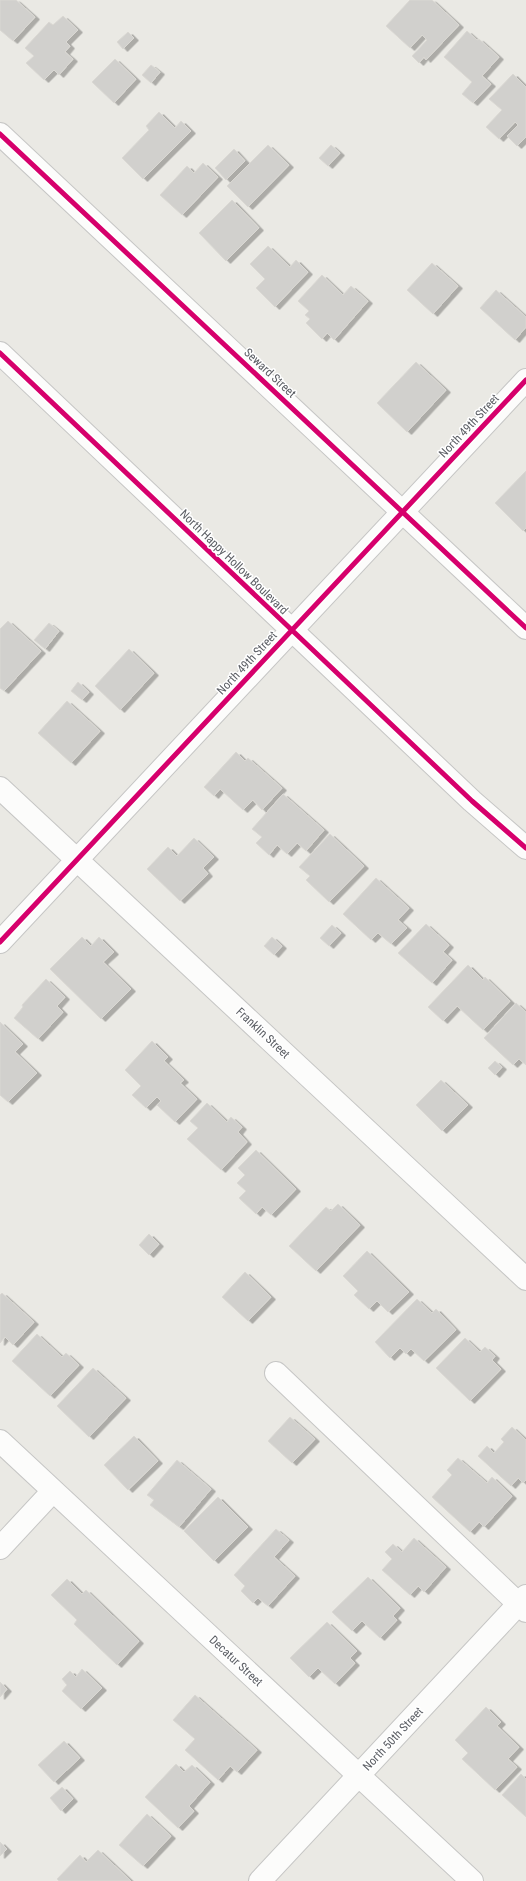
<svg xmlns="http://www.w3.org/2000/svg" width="526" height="1881" font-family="'Roboto Condensed',sans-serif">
	<defs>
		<filter id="shadow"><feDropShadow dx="4.5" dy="2.5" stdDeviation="0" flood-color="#0004"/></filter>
	</defs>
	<rect width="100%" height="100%" fill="#eae9e4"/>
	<path fill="#d1d0cd" stroke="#dad8d3" filter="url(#shadow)" d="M0,0H16L35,17L13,41L0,30Z
		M410,0H432L459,25L426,60L424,57L419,63L412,56L427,40L422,35L410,48L386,26Z
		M63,16L78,30L66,42L70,46L65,52L73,59L59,75L54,70L44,80L26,63L34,56L25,48L49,22L53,25Z
		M467,31L477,40L479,39L499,57L482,76L491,84L473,103L462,94L472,82L444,57Z
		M128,32L134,38L123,49L117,42Z
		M115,59L136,79L114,103L92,82Z
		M151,65L160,72L151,83L142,75Z
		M513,74L526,87V137L517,146L507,136L518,125L515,122L499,139L486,127L502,110L489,99Z
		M159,112L175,128L181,121L191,131L143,179L122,158L149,130L146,126Z
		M268,145L289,165L248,207L227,186Z
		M331,145L340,153L328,166L319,158Z
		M234,149L245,161L226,180L215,168Z
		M203,163L218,177L182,215L160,195L187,166L194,173Z
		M232,200L259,228L226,261L199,233Z
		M268,246L290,267L296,260L308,272L275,307L256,288L265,279L250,264Z
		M432,263L458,286L433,314L407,290Z
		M322,275L343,295L351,286L368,301L334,340L327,333L322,339L306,323L310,319L305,315L309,311L298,301Z
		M496,290L526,317V327L515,340L480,308Z
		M416,362L446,390L407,432L377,403Z
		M526,471V528L523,531L495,503Z
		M8,621L41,651L4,691L0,688V629Z
		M49,623L59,631L45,649L34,640Z
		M129,649L154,673L120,710L95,686Z
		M78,682L89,692L82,700L71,691Z
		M67,701L100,731L71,763L38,733Z
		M236,752L245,761L248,758L282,788L262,810L253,800L243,810L220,789L214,796L204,787Z
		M283,794L324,830L306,851L297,843L287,854L277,845L269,855L256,843L262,837L252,829Z
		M330,834L364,866L329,902L306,880L310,876L299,867Z
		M194,838L214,857L203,868L208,874L180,901L147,869L168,847L177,856Z
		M376,878L409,908L398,920L407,928L391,944L378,933L371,940L343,914Z
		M426,924L449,945L443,952L452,960L432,983L398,953Z
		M332,925L341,933L329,946L320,938Z
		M82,937L91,946L99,937L114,952L103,962L131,989L101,1019L50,969Z
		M272,937L282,946L274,955L264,946Z
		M468,965L483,980L485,977L510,1001L483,1030L457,1006L443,1021L428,1007Z
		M46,979L65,997L57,1006L63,1012L38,1039L14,1018L23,1007L22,1005Z
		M516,1003L526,1012V1065L519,1059L513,1065L484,1038Z
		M0,1022L23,1044L15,1052L37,1073L8,1102L0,1095Z
		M152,1041L168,1057L164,1061L184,1080L180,1083L197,1099L175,1122L157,1105L161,1101L157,1097L146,1108L132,1095L141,1086L125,1070Z
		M495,1061L502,1067L495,1075L488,1068Z
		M441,1080L468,1105L442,1131L416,1105Z
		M207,1103L227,1122L231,1117L242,1127L238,1132L247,1142L221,1170L187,1139L198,1128L190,1121Z
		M256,1150L296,1189L271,1215L262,1207L256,1214L239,1198L246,1191L237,1183L245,1175L238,1168Z
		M338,1204L360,1225L316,1271L289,1246L326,1207L331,1211Z
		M149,1234L159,1244L149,1255L139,1245Z
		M367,1251L409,1292L388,1312L377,1301L369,1309L354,1295L358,1291L343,1276Z
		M245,1272L271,1297L248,1321L222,1297Z
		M2,1293L34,1322L13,1345L5,1337L0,1343V1295Z
		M417,1299L432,1313L436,1309L456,1330L424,1361L411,1349L406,1354L400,1348L390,1358L375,1342Z
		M37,1334L62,1357L66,1353L79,1365L50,1396L12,1361Z
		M465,1338L480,1352L485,1347L495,1356L492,1360L501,1369L470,1401L436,1368Z
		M93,1368L126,1398L89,1437L57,1406Z
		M290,1417L315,1439L292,1463L268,1441Z
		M512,1427L526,1440V1480L523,1483L518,1478L511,1486L478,1456L487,1446L494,1453L504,1442L501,1439Z
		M134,1436L158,1461L128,1490L104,1465Z
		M458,1458L487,1483L492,1477L512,1496L484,1527L479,1522L470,1532L432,1497L452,1475L447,1470Z
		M177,1460L211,1489L179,1527L150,1505L154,1500L147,1495Z
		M218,1497L248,1527L214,1561L184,1531Z
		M276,1529L289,1540L274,1557L295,1576L268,1606L258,1598L253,1603L241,1591L245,1586L234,1575Z
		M414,1538L446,1567L424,1592L418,1586L410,1595L382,1570L392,1559L385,1552L393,1544L402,1552Z
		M368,1577L400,1608L393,1616L397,1620L380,1638L362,1621L352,1631L332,1612Z
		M67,1579L82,1594L86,1590L139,1641L117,1665L74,1624L77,1620L51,1595Z
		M327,1622L357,1651L350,1658L355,1663L335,1684L318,1668L309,1677L290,1658Z
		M82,1669L102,1688L81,1709L62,1691L67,1685L62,1679L70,1671L76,1677Z
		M0,1682L7,1689L0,1697Z
		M195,1695L257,1750L237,1772L230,1766L218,1780L185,1750L195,1739L173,1720Z
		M486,1707L501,1722L497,1726L519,1747L508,1759L517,1767L495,1790L462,1759L468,1753L455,1740Z
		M64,1741L80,1758L54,1782L38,1765Z
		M176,1764L184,1772L192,1765L210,1782L189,1806L194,1811L178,1828L145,1797Z
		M521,1774L526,1779V1817L502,1795Z
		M62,1787L73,1799L61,1811L50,1798Z
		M147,1814L171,1836L143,1866L119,1845Z
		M0,1842L7,1849L0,1856Z
		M98,1850L131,1881H59L57,1879L80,1855L86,1862Z"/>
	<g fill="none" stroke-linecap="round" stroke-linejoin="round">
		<g stroke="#c6c6c5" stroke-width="24">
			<path id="minor" d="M0,134L526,628
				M0,353L472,801L526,848
				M0,788L526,1279
				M0,942L526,380
				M276,1373L526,1611
				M0,1441L472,1881
				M0,1548L53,1491
				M260,1881L526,1596"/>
		</g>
		<use href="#minor" stroke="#fcfcfb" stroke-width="22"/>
		<g stroke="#fff" stroke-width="8">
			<path id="cycleway" d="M0,134L526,628
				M0,353L472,801L526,848
				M0,942L526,380"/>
		</g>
		<use href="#cycleway" stroke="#d6006c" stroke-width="5"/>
	</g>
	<g text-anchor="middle" stroke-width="3" stroke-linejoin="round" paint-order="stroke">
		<g font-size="12" fill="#5a5d63" stroke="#fff">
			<text transform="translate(270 373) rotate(43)" y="4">Seward Street</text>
			<text transform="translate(469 426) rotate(-47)" y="4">North 49th Street</text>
			<text transform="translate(234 562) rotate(44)" y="4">North Happy Hollow Boulevard</text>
			<text transform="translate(247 663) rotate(-47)" y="4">North 49th Street</text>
			<text transform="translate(263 1033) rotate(43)" y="4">Franklin Street</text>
			<text transform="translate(236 1661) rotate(43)" y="4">Decatur Street</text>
			<text transform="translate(393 1739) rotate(-47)" y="4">North 50th Street</text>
		</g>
	</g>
</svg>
